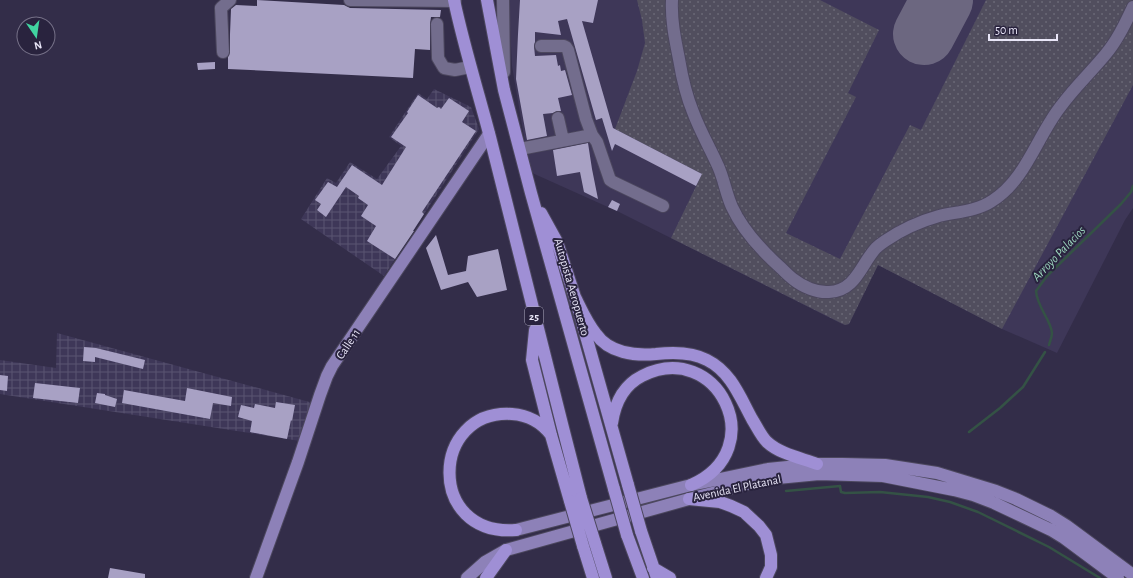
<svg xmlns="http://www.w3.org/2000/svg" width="1133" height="578" font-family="'Alegreya Sans',sans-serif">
	<defs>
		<pattern id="industrial-grid" width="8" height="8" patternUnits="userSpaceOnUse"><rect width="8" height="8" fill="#3e3758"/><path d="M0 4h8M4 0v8" fill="none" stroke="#5a5471"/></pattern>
		<pattern id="grass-dots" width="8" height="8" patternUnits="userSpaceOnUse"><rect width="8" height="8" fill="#514e5e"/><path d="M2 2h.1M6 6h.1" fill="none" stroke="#6a6876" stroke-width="1.8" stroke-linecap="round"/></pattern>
	</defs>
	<rect width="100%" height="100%" fill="#332d49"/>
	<path fill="#3e3758" d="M510,0H1133V208L1125,220L1057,353L1002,329L878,265L849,324L845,325L842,324L619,212L530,172L512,66L510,27Z"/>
	<path fill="url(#industrial-grid)" d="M434,89L471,107L479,129L384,276L301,219L327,178L336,183L350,162L377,179L401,146L389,137L418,93L427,99Z
		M57,333L313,403L300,441L0,394V360L56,368Z"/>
	<path fill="url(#grass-dots)" d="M637,0H820L879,30L848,93L856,97L786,233L840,259L910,125L921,130L986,0H1133V85L1002,329L878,265L849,324L845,325L671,238L702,174L615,129L637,71L645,43L642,20Z"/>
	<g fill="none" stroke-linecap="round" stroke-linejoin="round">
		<path stroke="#345245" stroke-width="2.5" d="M1049,345C1050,341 1052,337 1052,333C1051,320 1037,307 1036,291L1047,276L1121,204L1131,192L1133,186
			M969,432L1000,408L1023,387L1045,352
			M786,491L840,486L841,492L845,493L880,492L928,497L950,502L978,512L1049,547L1100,578"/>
		<path stroke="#6c6780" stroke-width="62" d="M924,34L942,0"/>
	</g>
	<path fill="#a8a1c4" d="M257,0L344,5L350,8L441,10L440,17H431L430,24V50L415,49L413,78L228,69V57L230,52V34L231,9L236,5L257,6Z
		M520,0H598L593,23L582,21L613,128L702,174L696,186L615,144L612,151L602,118L596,120L567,19L558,21L561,35L535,32V42L534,46L535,56L556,55L558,66L560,65L561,71L565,70L572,95L558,98L561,111H557L553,113L543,114L547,136L527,140L516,79L518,34Z
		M215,62V69L198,70L197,63Z
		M418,95L437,108L439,107L441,109L449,98L469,111L462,122L476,131L422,212L424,214L413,231H414L395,259L367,241L376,226L361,216L368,205L358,198L359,196L346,187L326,217L317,210L321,204L315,200L328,182L337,187L352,165L382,185L406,147L391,137L408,113L407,112Z
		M588,143L592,169L598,199L584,192L580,172L557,176L553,150Z
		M612,200L620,204L617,211L608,207Z
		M436,235L448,275L466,271L468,256L498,249L507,290L477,297L468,282L441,290L426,248Z
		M84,347L96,348L145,360L143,369L95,357V362L83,361Z
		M0,375L8,376L7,391L0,390Z
		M35,383L80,388L78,403L33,398Z
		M187,388L232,397L231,406L213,403L210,419L122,403L124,390L185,401Z
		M97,393L105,394V395L117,399L115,407L95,403Z
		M276,402L295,405L292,421L291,420L287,439L250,432L252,421L238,417L241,405L254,408L255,404L275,408Z
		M110,568L145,574V578H108Z"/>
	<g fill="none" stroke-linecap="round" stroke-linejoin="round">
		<g stroke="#4c475e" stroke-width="14">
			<path id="minor" d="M350,0L455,1
				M503,0L504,72
				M672,0C671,20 675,39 679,59C682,77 686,95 693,112C700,131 710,148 718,166C724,179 726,194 732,207C743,231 762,251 781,268C785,272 789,276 793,279C803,287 817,293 829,292C856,291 861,264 876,248C879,245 882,243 885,241C901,230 921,221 939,216C956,212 977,211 992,201C1026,180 1037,136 1061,106C1074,88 1091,72 1105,55C1117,41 1125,24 1133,7
				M437,24L438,58L444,68L455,70L470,67
				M541,46H564L566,47L568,50L586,119L592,135L597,142L610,180L613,182L663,206
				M223,52L221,8L230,0
				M558,118L563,140
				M520,149L592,135"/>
		</g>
		<g stroke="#4c475e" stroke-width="14">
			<path id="major" d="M516,530L691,485L768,469L817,464H843L885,465L937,473L996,491L1016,499L1051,516L1067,526L1133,575
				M256,578L298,462L320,395L327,376L332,366L489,134
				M467,578L485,562L506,550L689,499L767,479L819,474L883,476L954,490L973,495L994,503L1051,530L1064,538L1118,578"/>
		</g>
		<g stroke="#4c475e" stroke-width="14">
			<path id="highway" d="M454,0C464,47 478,91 490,137C520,258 550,378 581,498
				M487,0L504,90L531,193L614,489
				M541,213L557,242L575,297L628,485
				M575,297C581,309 587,323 596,334C609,353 635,356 656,354C673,352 692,352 707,360C731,372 740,397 752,419C757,427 761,436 767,442C780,454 801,458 817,464
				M535,330L532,360L551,435L570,501
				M612,423C615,403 624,385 642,376C717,338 773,449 691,485
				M689,499L720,502L731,506L744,512L759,526L766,535L771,555V567L766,578
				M516,530C426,537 430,409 512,414C528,415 542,423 551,435
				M641,531L657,578
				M627,535L643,578
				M595,543L606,578
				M583,546L593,578
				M653,568L670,578
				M486,578L506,550"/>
		</g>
		<use href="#minor" stroke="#736d8d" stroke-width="12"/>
		<use href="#major" stroke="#8d81b8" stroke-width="12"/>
		<use href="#highway" stroke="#9f8fd5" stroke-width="12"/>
		<g stroke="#4c475e" stroke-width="14" stroke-linecap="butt">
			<path id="highway-bridge" d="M628,485L641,531
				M614,489L627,535
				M581,498L595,543
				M570,501L583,546"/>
		</g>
		<use href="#highway-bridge" stroke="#9f8fd5" stroke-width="12"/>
	</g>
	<g text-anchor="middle" stroke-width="4" stroke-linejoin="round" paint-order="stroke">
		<rect fill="#29233e" stroke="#afacc0" stroke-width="1" x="525" y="307" width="18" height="18" rx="3"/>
		<g font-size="11" font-weight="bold" fill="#e9e6f8">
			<text x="534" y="320">25</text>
		</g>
		<g font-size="12" fill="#e9e6f8" stroke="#29233e">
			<text transform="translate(572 287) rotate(74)" y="4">Autopista Aeropuerto</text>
			<text transform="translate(348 344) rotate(-56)" y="4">Calle 11</text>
			<text transform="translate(737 488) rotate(-12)" y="4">Avenida El Platanal</text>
		</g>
		<g font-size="13" font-style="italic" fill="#9cd7bd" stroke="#29233e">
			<text transform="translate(1058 253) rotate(-46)" y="5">Arroyo Palacios</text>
		</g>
	</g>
	<g transform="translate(36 36) rotate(167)"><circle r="19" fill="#29233e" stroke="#767188"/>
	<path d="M0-3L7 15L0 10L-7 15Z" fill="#41d4a1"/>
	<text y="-6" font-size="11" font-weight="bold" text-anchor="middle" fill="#e9e6f8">N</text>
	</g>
	<path d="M989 34v6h68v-6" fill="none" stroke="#e9e6f8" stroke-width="2"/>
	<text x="995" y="34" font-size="12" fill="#e9e6f8" stroke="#29233e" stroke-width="3" paint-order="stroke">50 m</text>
</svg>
